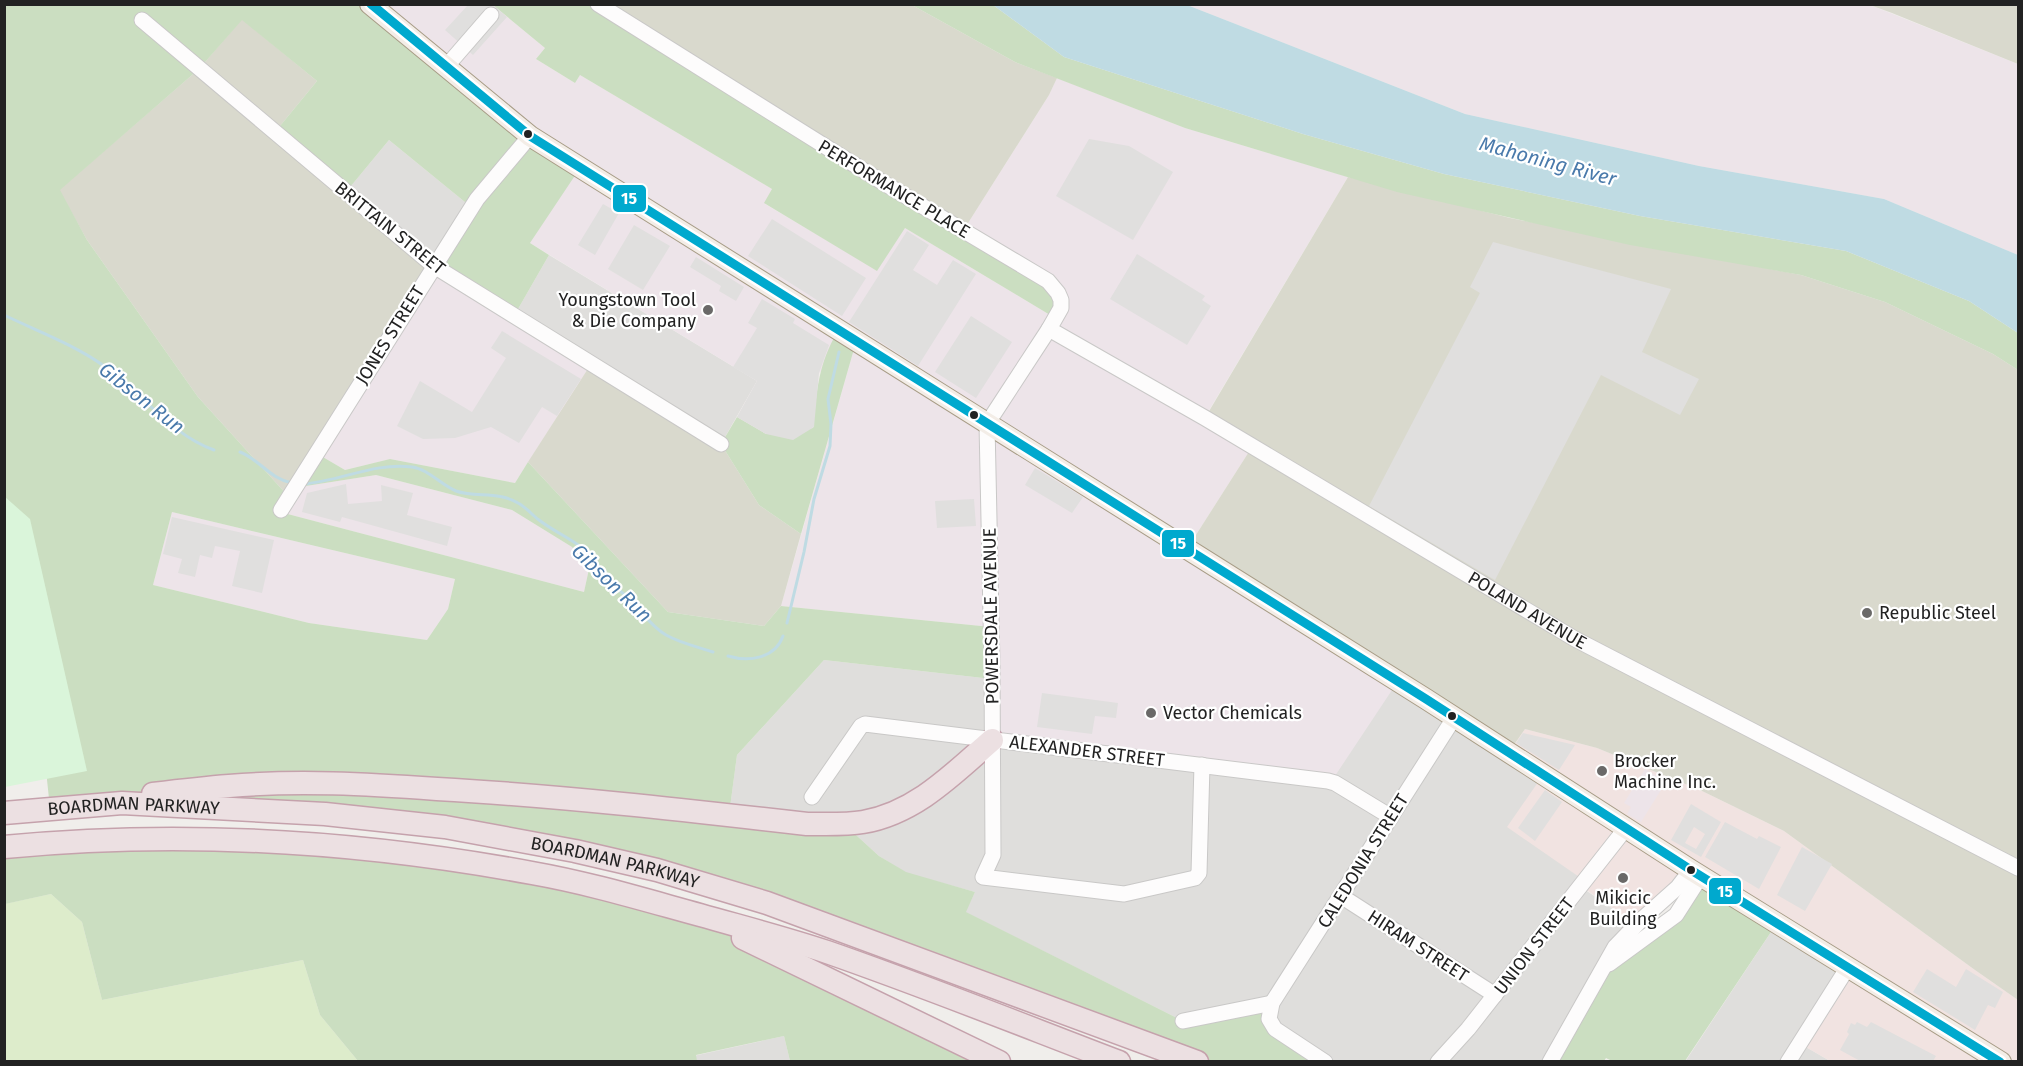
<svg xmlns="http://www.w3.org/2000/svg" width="2023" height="1066" font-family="'Fira Sans',sans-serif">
	<rect width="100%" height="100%" fill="#f0eeeb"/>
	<path fill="#dfdedc" d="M389,140L471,207L434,266L346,192Z
		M549,255L757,381L721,444L514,316Z
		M824,660L992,679L1398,681L1543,775L1585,881L1581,887L1636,925L1550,1061H1325L1183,1021L965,912L975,892L906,873L879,856L844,824L729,815L737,755Z
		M1777,923L1848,967L1799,1043L1830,1061L1685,1062Z
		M784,1036L790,1061L666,1062Z"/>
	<path fill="#f1e3e1" d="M1525,729L1597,748L1700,790L1784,831L1975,970L2018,1000V1061H1830L1799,1043L1848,967L1691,870L1636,925L1581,886L1585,881L1507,827L1543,775L1509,752Z"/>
	<path fill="#ede4e9" d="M370,5H493L545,48L536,59L575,83L580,75L772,189L765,204L877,270L905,228L1055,318L963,231L1049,95L1057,78L1185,128L1348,177L1205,417L1252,447L1187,549L1398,681L1331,782L992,740L991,627L781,606L856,342L819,373L766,434L737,417L757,381L530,243L579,168Z
		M1187,5H1870L2018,64V255L1884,199L1699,166L1465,114Z
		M434,266L591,364L515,483L390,459L345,470L316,453Z
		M376,475L512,510L572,547L589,569L584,592L280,512L293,488Z
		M172,512L455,579L448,609L427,640L309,623L153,585Z
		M1645,769L1666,782L1641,822L1627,814L1631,807L1624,803Z"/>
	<path fill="#d9d9cd" d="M598,5H912L1015,62L1057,78L1049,95L963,231Z
		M1870,5H2018V64L1892,13Z
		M242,19L317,81L275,132L434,266L288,496L198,397L87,240L59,190L199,69Z
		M1348,177L1510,218L1801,275L1885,302L1993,354L2018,370V1000L1975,970L1784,831L1700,790L1597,748L1525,729L1509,752L1187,549L1252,447L1205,418Z
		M591,364L721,444L759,505L801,534L781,606L764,626L668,612L528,462Z"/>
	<path fill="#ddeccb" d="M51,894L82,922L102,1000L303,960L320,1015L358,1061H5L4,904Z"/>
	<path fill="#cbdec1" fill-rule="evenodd" d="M5,5H370L580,168L530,243L549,255L514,316L434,266L471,207L389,140L346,192L275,132L317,81L242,20L199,69L60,190L87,240L198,397L288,496L280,512L584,592L589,569L572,547L512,510L376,475L293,488L316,453L345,470L390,459L515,483L528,462L668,612L764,626L781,606L991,627L992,679L824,660L737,755L729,815L844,824L879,856L906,872L975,892L966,912L1183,1021L1272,1003L1269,1019L1325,1061H1197L767,903L445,827L50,808L45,761L5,634ZM172,512L455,579L448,609L427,640L309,623L153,585Z
		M493,5H598L1054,286L1055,318L905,228L877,271L764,203L772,189L580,75L575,83L536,59L545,48Z
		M912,5H993L1064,57L1303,134L1444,174L1640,216L1846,251L1969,301L2018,333V370L1993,354L1885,302L1801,275L1630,245L1397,192L1185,128L1015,62Z
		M838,331L856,342L801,534L759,505L721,444L737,417L766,434L813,428C817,390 818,364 838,331Z
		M117,840L471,862L734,934L999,1061H790L784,1036L696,1055L697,1061H358L320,1015L303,960L102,1000L82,922L51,894L5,904L4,847Z
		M1701,876L1777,923L1685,1061H1612L1606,1058L1604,1061L1550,1062L1602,969L1655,932Z"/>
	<path fill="#daf5da" d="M4,496L30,519L87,771L5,787Z"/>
	<path fill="#e0dfde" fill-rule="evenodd" d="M468,5H493L507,17L473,55L445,30Z
		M1089,139L1129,146L1173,172L1133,240L1056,196Z
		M603,204L619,213L595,255L578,245Z
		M772,219L866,278L842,316L748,256Z
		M634,225L670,246L643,290L608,269Z
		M907,231L929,245L913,270L937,285L953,260L976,274L918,366L849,322Z
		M1493,242L1671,289L1642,352L1699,379L1680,415L1601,375L1495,580L1369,506L1480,293L1470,287Z
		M1137,254L1205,296L1202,300L1211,306L1187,345L1110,299Z
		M696,257L744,287L736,301L719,291L721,286L690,267Z
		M762,299L795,319L793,323L829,345L819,373L814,427L793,440L766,434L737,417L757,381L733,367L757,328L748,323Z
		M971,316L1012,342L976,398L935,372Z
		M502,331L581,379L557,416L542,407L519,443L491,427L455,438L423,439L397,426L420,381L472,412L506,358L491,348Z
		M1035,468L1083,497L1072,513L1025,485Z
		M346,484L348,504L382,501L381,485L413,493L407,515L452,527L447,546L342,517L340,522L302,512L307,493Z
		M974,499L976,526L937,528L935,501Z
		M172,517L274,540L262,593L232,586L240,551L215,546L212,558L200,555L195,577L178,573L182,559L163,554Z
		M1042,693L1118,703L1116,718L1095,716L1092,734L1037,727Z
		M1523,733L1575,745L1559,770L1516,743Z
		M1545,790L1562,802L1535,841L1518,828Z
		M1691,804L1721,822L1701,857L1671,840ZM1694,827L1705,834L1696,849L1685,843Z
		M1725,822L1757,839L1759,836L1781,847L1759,889L1705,857Z
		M1802,847L1832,864L1805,911L1777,895Z
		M1927,969L1956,987L1966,969L2003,992L1995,1008L1988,1005L1975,1030L1913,992Z
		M1857,1022L1867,1027L1871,1022L1936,1056L1933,1061H1860L1840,1050L1849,1034L1847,1032L1851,1023L1855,1025Z"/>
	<path fill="#bfdbe3" d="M993,5H1187L1465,114L1699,166L1884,199L2018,255V333L1969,301L1846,251L1640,216L1444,174L1303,134L1064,57Z"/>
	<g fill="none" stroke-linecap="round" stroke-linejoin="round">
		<path stroke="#bfdbe3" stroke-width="3" d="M4,315C37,331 75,345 104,366C141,392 171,435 214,450
			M240,452C259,459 270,479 292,483
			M304,484C341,481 375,462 412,467C428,469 441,485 456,491C476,498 498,491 518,503C526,507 532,515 539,520C558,535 584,543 597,564C602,570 603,578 608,584C612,588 615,588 620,591C637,603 647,624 666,635C680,643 698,647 713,652
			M787,623L804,552L814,499L830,446L831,424L828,399L839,352
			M728,656C748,662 775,659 783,636"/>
		<g stroke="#c9c8c7" stroke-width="17">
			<g id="minor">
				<path d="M598,4L882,182L1048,281L1058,293L1061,300V308L1049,329L987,424L992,664L993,855L983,877L1124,894L1195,878L1199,873L1202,765"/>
				<path d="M142,20L434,266L721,444"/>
				<path d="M445,68L491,15"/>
				<path id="s1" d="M1049,329L1205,418L1575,639L2018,868"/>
				<path d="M281,510L477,199L530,136"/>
				<path d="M812,797L861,726L865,724L1328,781L1335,783L1391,817"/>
				<path d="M1341,896L1495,995"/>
				<path d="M1609,964L1676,915L1701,876"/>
				<path d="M1183,1021L1272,1003"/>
				<path d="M1325,1062L1275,1029L1269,1019L1272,1003L1454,718"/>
				<path d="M1438,1062L1468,1029L1626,828"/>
				<path d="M1550,1062L1615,947L1641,920L1678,887L1691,870"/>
				<path d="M1788,1062L1848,967"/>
			</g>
		</g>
		<g stroke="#a79c86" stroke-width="22">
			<path id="major" d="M370,4L530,136L1426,699L1691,870L2001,1062"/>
		</g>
		<g stroke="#c5a2ac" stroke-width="25">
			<g id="highway">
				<path d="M153,794C178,791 204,788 229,786C298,780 368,784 437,789C561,796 684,810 807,824C826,824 845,825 863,822C916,813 954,773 992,740"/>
				<path id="s2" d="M4,813L122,803L325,814L445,827L575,851L657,870L767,903L1197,1062"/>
				<path d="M4,847C180,830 359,841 532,873C589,883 645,900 700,915C742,927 785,938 827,952C925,986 1022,1025 1119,1062"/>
				<path d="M743,938L999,1062"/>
			</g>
		</g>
		<use href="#minor" stroke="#fdfcfc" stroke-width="15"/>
		<use href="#major" stroke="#f3ede7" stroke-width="20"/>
		<use href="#highway" stroke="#ece0e2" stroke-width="22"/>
		<g stroke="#fff" stroke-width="14">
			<path id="bus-1" d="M371,4L530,136L1426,699L1691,870L2000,1062"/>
		</g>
		<use href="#bus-1" stroke="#00a9ce" stroke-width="9"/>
	</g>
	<g fill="#222" stroke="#fff" stroke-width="2">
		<circle cx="528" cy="134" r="5"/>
		<circle cx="974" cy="415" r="5"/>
		<circle cx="1452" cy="716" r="5"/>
		<circle cx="1691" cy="870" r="5"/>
	</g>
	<g fill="#6a6968" stroke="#fff" stroke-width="2">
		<circle cx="708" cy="310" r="6"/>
		<circle cx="1867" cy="613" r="6"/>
		<circle cx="1151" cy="713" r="6"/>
		<circle cx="1602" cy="771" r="6"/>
		<circle cx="1623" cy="878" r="6"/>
	</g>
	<g text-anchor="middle" stroke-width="4.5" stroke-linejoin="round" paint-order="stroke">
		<g font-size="18" fill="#222" stroke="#fff">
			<text transform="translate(894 189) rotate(31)" y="6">PERFORMANCE PLACE</text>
			<text transform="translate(390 228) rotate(39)" y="6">BRITTAIN STREET</text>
			<text transform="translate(390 335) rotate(-58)" y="6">JONES STREET</text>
			<text dy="6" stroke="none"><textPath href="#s1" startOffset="555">POLAND AVENUE</textPath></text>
			<text transform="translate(991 616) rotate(-91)" y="6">POWERSDALE AVENUE</text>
			<text transform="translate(1087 751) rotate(7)" y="6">ALEXANDER STREET</text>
			<text dy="6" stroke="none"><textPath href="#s2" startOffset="130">BOARDMAN PARKWAY</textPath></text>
			<text transform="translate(1363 861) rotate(-58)" y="6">CALEDONIA STREET</text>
			<text dy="6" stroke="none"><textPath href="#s2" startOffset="616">BOARDMAN PARKWAY</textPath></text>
			<text transform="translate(1418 946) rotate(33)" y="6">HIRAM STREET</text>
			<text transform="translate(1534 946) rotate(-52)" y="6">UNION STREET</text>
		</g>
		<g font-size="18" fill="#222" stroke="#fff" text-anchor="start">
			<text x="696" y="306" text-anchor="end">Youngstown Tool<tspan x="696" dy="21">&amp; Die Company</tspan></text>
			<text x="1879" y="619">Republic Steel</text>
			<text x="1163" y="719">Vector Chemicals</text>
			<text x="1614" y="767">Brocker<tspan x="1614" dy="21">Machine Inc.</tspan></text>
			<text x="1623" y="904" text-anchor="middle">Mikicic<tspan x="1623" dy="21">Building</tspan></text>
		</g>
		<g font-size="20" font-style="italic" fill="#4a7aab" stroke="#fff">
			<text transform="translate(1548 161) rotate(15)" y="7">Mahoning River</text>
			<text transform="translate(142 398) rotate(38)" y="7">Gibson Run</text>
			<text transform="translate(612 583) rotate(44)" y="7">Gibson Run</text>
		</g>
	</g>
	<g stroke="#fff" stroke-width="2">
		<rect x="612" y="184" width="35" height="29" rx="6" fill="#00a9ce"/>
		<rect x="1161" y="529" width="34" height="29" rx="6" fill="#00a9ce"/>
		<rect x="1708" y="877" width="34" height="28" rx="6" fill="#00a9ce"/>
	</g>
	<g font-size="16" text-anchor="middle" font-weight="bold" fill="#fff">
		<text x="629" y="204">15</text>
		<text x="1178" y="549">15</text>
		<text x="1725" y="897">15</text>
	</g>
	<rect width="2023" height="1066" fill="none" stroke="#222222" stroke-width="12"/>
</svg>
